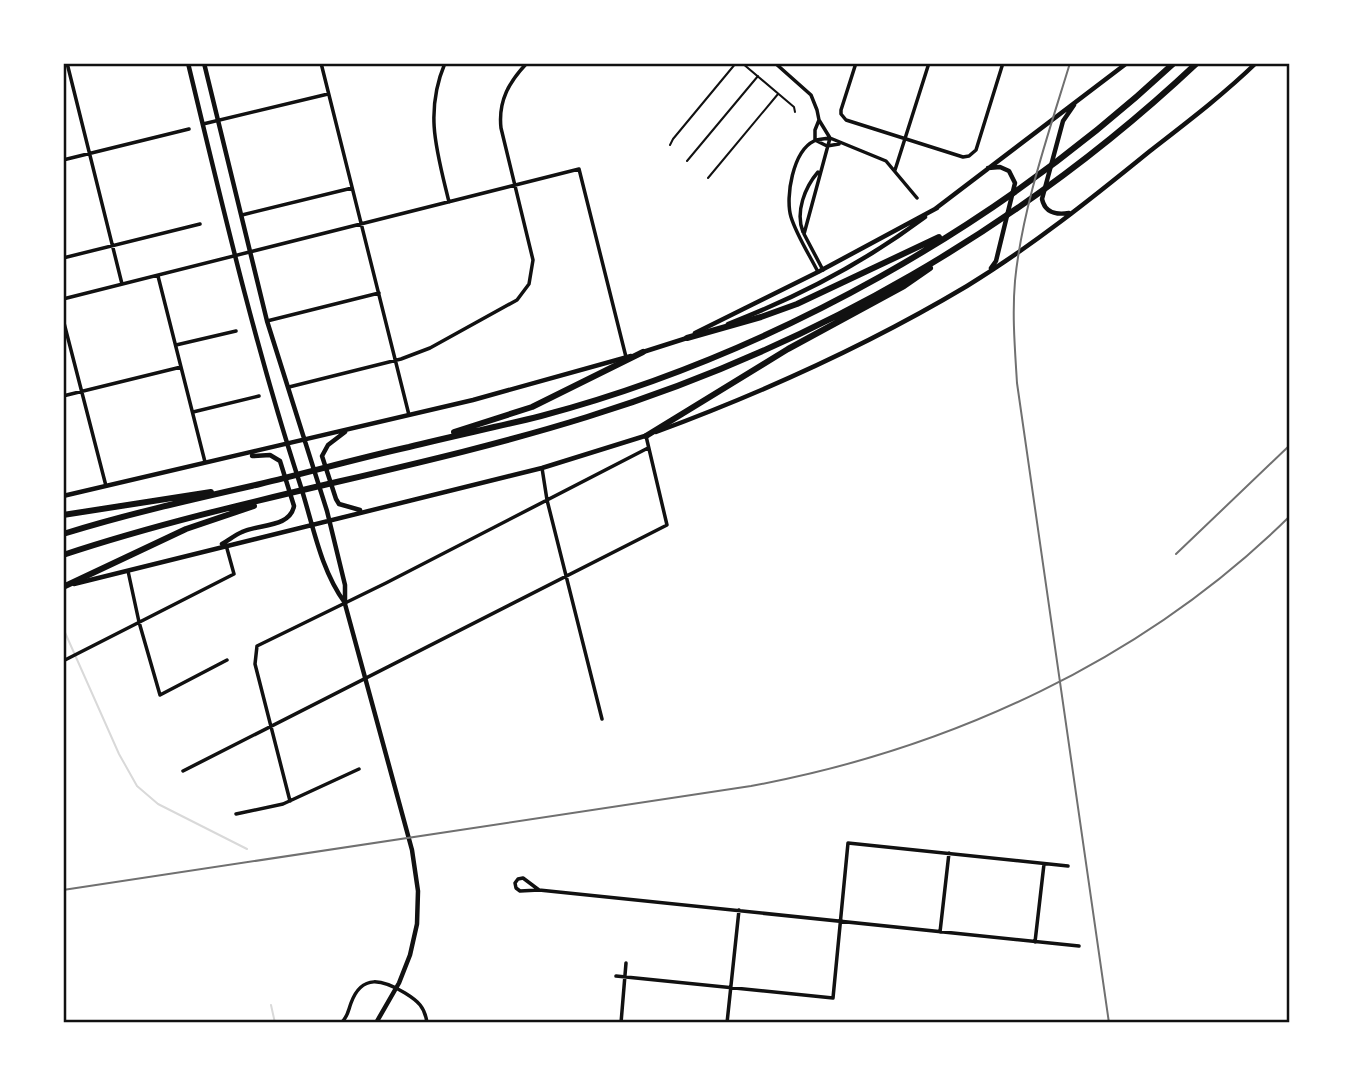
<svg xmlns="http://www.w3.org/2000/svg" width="1353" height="1086" font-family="Arial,sans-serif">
	<rect width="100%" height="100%" fill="#fff"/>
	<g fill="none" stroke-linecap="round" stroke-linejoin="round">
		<path stroke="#d9d9d9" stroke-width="2" d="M63,628L119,754L137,786L158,804L247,849
			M271,1005L275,1023"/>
		<path stroke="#111" stroke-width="2" d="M742,63L794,107L795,112
			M670,145L673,139L736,63
			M687,161L758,76
			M708,178L778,94"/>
		<path stroke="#111" stroke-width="3.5" d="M67,63L122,284
			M321,63L409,415
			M445,63C424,113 437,152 449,202
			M775,63L811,95L817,110L819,120L830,138L886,161L917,198
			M856,63L841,110V114L846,120L963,157L969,156L976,150L1003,63
			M819,120L815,130V140L827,146L839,144
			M203,124L328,94
			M63,160L189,129
			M895,170L929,63
			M242,215L352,188
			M803,232C795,212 805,187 818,172
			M63,258L200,224
			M818,272C809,254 797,236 791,217C785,197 793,151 814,141C818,139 825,139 830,138L804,234L823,270
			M158,276L205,462
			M63,299L579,169L626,357
			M63,319L106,486
			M267,321L379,293
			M176,345L236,331
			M289,387L401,359L430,348L517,300L529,284L533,260L501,128C498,101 509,82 527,63
			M63,396L181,367
			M193,412L259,396
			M542,468L547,500L602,719
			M128,571L139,622L160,695L227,660
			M63,661L234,574L226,545
			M183,771L667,525L646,436
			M290,801L255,664L257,646L386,583L648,448
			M236,814L283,804L359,769
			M539,890L523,878L518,879L515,883L516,888L520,891L539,890L1079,946
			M940,932L949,853
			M1035,942L1044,864
			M616,976L833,998L848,843L1068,866
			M303,1023H311
			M341,1023C348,1017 348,1011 351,1003C362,973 383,980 405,993C418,1001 425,1007 427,1023
			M621,1023L626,963
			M727,1023L739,910"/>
		<path stroke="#111" stroke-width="4.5" d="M188,63C222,204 255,346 300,484C313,524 320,569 345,603
			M204,63L267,321L327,511L345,585V604L412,850L418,891L417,924L410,955L399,983L376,1023
			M988,168L1000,167L1009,171L1015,183L996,261L991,268
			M935,209L1127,63
			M1069,213C1056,215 1045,213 1042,199L1063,121L1074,105
			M728,324C798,297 865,262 925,217
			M695,333L818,272L937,208
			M643,352L687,338
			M345,432L328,445L322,456L336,499L339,504L360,510
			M656,432C764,392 868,345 967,286C1032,246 1091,199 1150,151C1186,123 1223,95 1256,63
			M63,496L473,400L631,356
			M222,544C229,540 235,535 242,532C258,524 290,528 294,506L280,461L270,455L252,456
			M74,584L542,468L648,435"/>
		<path stroke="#111" stroke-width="6" d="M687,338L761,317L797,304L939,237
			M454,432L532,407L643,352
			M646,436L788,349L904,286L930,268
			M63,515L211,492
			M63,534C127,514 194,499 260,484C310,472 359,458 409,447C453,436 497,427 541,416C773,354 999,226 1174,63
			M63,555C235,498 414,471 587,417C813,347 1024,226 1197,63
			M63,587L186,529L254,506"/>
		<path stroke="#707070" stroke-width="2" d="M1070,63C1049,132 1022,209 1015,281C1012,315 1015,350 1017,383L1109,1023
			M1176,554L1290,445
			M63,890L751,786C951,749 1144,660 1290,516"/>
	</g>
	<rect width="1353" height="1086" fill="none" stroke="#ffffff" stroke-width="130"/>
	<rect x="65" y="65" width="1223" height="956" fill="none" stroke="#111" stroke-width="2.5"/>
</svg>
